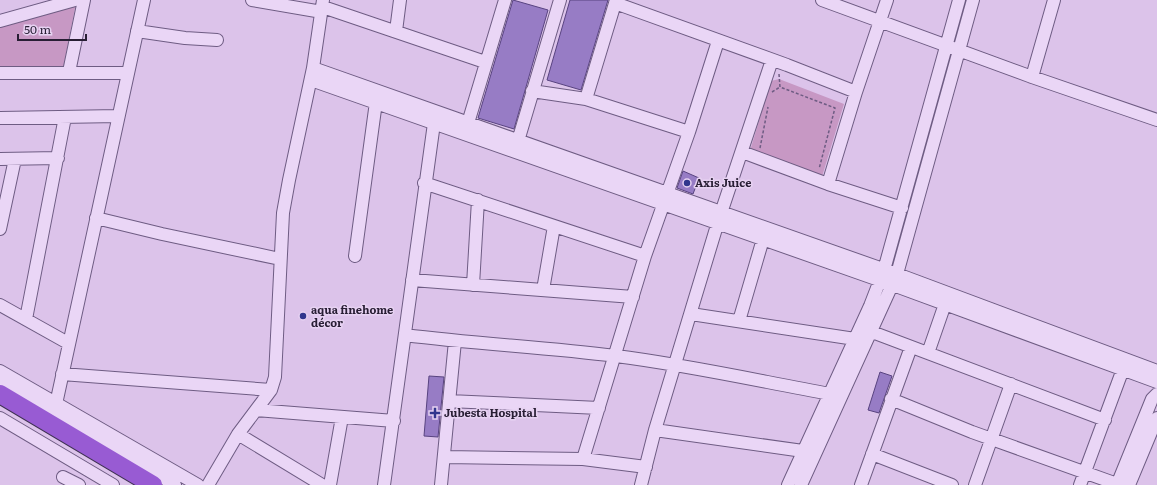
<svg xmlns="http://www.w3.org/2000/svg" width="1157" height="485" font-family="Literata,serif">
	<rect width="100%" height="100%" fill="#dcc3ea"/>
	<path fill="#c798c4" d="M76,3L63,69L0,71V25Z
		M779,79L844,104L821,180L749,154L771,81Z"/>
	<path fill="#977cc5" stroke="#584380" d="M513,0L548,10L514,129L478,118Z
		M570,0H608L581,90L547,80Z
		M683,171L699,178L693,194L677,188Z
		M880,372L892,376L879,413L868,410Z
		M429,376L444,377L438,437L424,436Z"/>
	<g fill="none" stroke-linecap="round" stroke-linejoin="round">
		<g stroke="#6e5c83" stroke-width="14">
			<path id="minor" d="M252,0L322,12
				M616,0L586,99L689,132L718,41
				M822,0L1032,77L1157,120
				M615,3L787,65L856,92
				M323,7L485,62
				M0,21L75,0
				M137,31L185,38L217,40
				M396,31L400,0
				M313,68L897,274L1157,371
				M69,72L84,0
				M0,73H127
				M1032,77L1054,0
				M311,80L893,285L1157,382
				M532,91L586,99
				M0,118L118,116
				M468,123L505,0
				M518,141L560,0
				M742,152L828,184L902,208
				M0,159L58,158
				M424,183L645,256L583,459
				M828,184L856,92L887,0
				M96,218L162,234L280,259
				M0,229L15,159
				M355,256L376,102
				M645,256L689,132
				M412,280L633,297
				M473,285L478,200
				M543,290L554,226
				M0,305L68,343
				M691,314L855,339
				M26,319L65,117
				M739,321L763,239
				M872,332L1105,420
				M405,335C475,344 546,347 616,356C688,365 759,381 830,394
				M928,353L945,304
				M0,371L198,485
				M62,374L271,390
				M0,382L175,485
				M891,399L972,432L1117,484
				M449,401L599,408
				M56,404L144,0
				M256,410L394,421
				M0,418L113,485
				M655,430L810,452
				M238,434L322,485
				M872,454L952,485
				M445,457L583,459L646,467
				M63,477L79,485
				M208,485L238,434L271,390L275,377L283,213L289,180L313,68L323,0
				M330,485L342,417
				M384,485L435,116
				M441,485L455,341
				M641,485L655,430L718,222L772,60
				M788,485L870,306L884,270L959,0
				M801,485L897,274L973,0
				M861,485L911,347
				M975,485L1011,384
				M1080,485L1123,369
				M1117,485L1152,399L1157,394
				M1129,485L1157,418"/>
		</g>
		<g stroke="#3d3051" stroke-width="20">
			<path id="highway" d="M0,394L153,485"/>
		</g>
		<path stroke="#6e5c83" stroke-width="1.5" stroke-dasharray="3 2" stroke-linecap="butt" d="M779,74L780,87L835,108L819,169
			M772,92L780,87
			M760,148L768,107"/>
		<use href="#minor" stroke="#ead6f6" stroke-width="12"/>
		<use href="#highway" stroke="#985bd3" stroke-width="18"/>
	</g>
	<g fill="#31368d" stroke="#e7d2f2" stroke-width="1.5">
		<circle cx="687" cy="183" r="4"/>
		<circle cx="303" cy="316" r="4"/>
		<path d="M433 407h4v4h4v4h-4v4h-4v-4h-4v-4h4z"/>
	</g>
	<g text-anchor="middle" stroke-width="3" stroke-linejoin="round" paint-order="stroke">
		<g font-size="11" font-weight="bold" fill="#281e34" stroke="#e7d2f2" text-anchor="start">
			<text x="695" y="187">Axis Juice</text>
			<text x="311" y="314">aqua finehome<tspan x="311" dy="13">décor</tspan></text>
			<text x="444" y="417">Jubesta Hospital</text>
		</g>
	</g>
	<path d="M18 34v6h68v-6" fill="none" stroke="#281e34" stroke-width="2"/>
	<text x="24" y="34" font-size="12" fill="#281e34" stroke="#e7d2f2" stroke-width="3" paint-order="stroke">50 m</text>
</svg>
